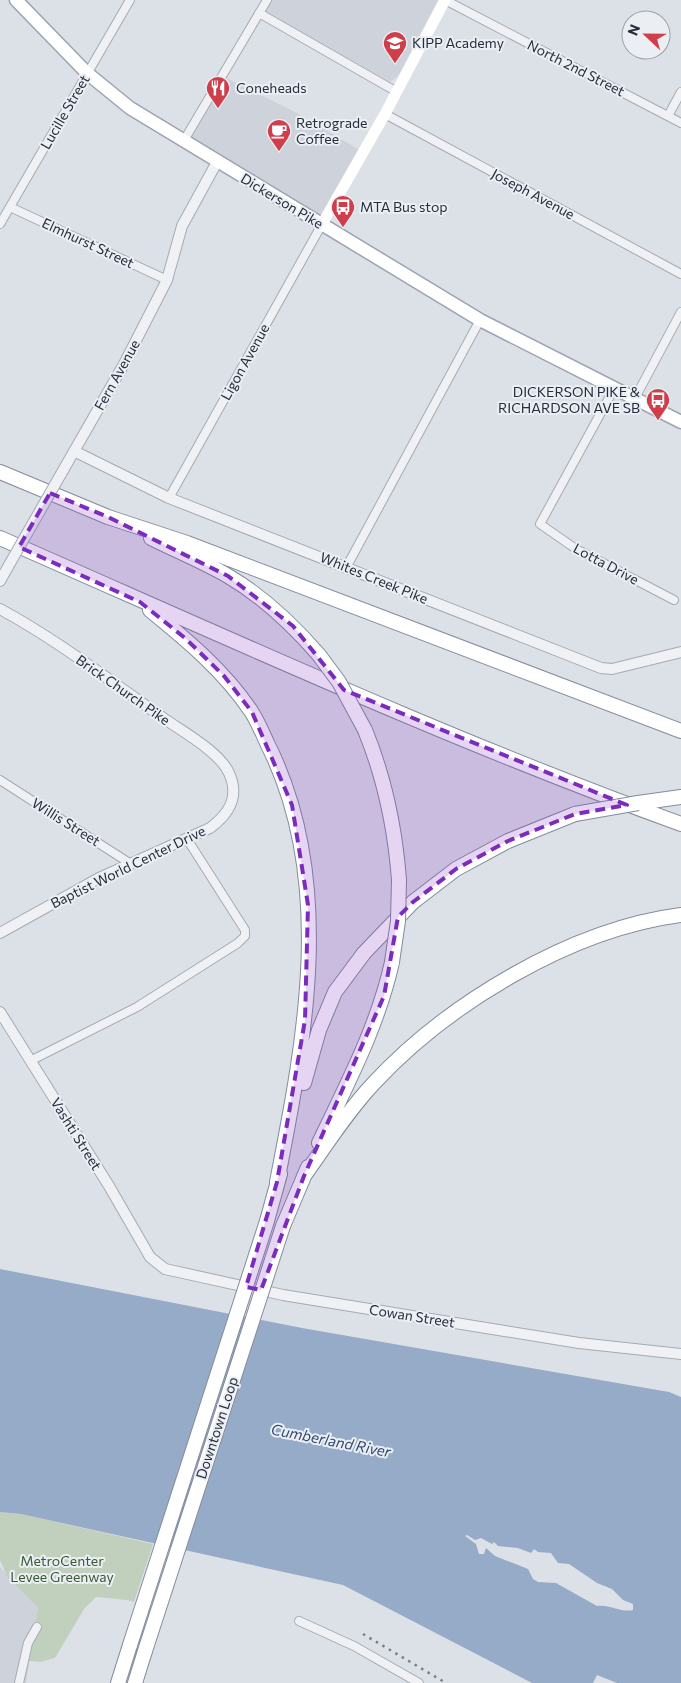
<svg xmlns="http://www.w3.org/2000/svg" width="681" height="1683" font-family="Commissioner,sans-serif">
	<rect width="100%" height="100%" fill="#dce0e7"/>
	<path fill="#ced2db" d="M271,0H438L398,76L390,82L265,11Z
		M222,76L295,112L363,152L321,226L183,142Z
		M0,1567L38,1608L26,1683H0Z"/>
	<path fill="#c1d0bd" d="M0,1512L21,1514L153,1544L134,1602L127,1600L96,1597L84,1609L55,1658L40,1662L29,1661L38,1608L7,1576L0,1560Z"/>
	<path fill="#96abc7" fill-rule="evenodd" d="M0,1269L302,1328L669,1392L681,1397V1683H617L597,1675L593,1683H532L343,1585L21,1514L0,1512ZM467,1535L475,1540L481,1538L492,1544L494,1542L498,1546L518,1548L531,1553L534,1549L538,1552L551,1553L558,1563L569,1564L597,1583L612,1589L623,1600L633,1604V1610C622,1613 609,1604 597,1606L556,1583L538,1582L533,1579L528,1569L495,1556L486,1548L484,1554H479L476,1544L465,1536Z"/>
	<g fill="none" stroke-linecap="round" stroke-linejoin="round">
		<g stroke="#a5aab4" stroke-width="10">
			<path id="minor" d="M445,0L681,123
				M259,13L397,92
				M385,114L681,274
				M668,116L681,92
				M183,142L267,0
				M10,207L167,280
				M0,224L130,0
				M615,387L540,524L576,549L674,600
				M635,398L681,312
				M169,498L321,226
				M347,566L480,320
				M0,780L131,864
				M30,1061L137,1007L238,943L245,936V930L187,839
				M299,1621L354,1646L419,1683
				M19,1683L28,1643L37,1627"/>
		</g>
		<g stroke="#a5aab4" stroke-width="12">
			<path id="tertiary" d="M74,451L169,498L601,668L612,669L681,652
				M61,474L124,364L167,280L182,226L217,162
				M0,581L9,565
				M0,609C57,640 109,680 162,717C181,731 219,751 229,773C240,797 229,814 210,828L99,878L0,933
				M0,1012L109,1186L150,1257L165,1269L283,1295L579,1343L681,1354"/>
		</g>
		<g stroke="#9ca3b2" stroke-width="15">
			<path id="primary" d="M16,0L87,73L130,108L480,320L681,422"/>
		</g>
		<g stroke="#848c9d" stroke-width="16">
			<path id="motorway" d="M0,472L108,517L187,543L681,731
				M0,538C226,637 449,740 681,824
				M151,538C177,551 204,562 228,576C264,597 292,624 319,655
				M150,610C188,641 224,671 251,711C258,722 263,734 268,745C336,881 305,1039 277,1182
				M365,730C385,779 395,827 399,880
				M638,803L681,797
				M304,1083L319,1030L335,992L364,953L413,902L456,869L508,841L575,814
				M319,1143C347,1084 378,1026 392,962
				M304,1176C326,1145 347,1112 373,1084C447,1004 571,929 681,915
				M267,1221L280,1174
				M283,1226L308,1167
				M118,1683L130,1645
				M135,1683L145,1651"/>
		</g>
		<use href="#minor" stroke="#eff1f5" stroke-width="8"/>
		<use href="#tertiary" stroke="#eff1f5" stroke-width="10"/>
		<path stroke="#fff" stroke-width="11" d="M321,226L385,114L445,0"/>
		<use href="#primary" stroke="#fff" stroke-width="12"/>
		<use href="#motorway" stroke="#fff" stroke-width="14"/>
		<path stroke="#767e90" stroke-width="2.5" stroke-dasharray="2.5 5" stroke-linecap="butt" d="M363,1634L446,1683"/>
		<g stroke="#a5aab4" stroke-width="12" stroke-linecap="butt">
			<path id="tertiary-bridge" d="M9,565L61,474"/>
		</g>
		<g stroke="#848c9d" stroke-width="16" stroke-linecap="butt">
			<path id="motorway-bridge" d="M319,655L339,682L365,730
				M575,814L638,803
				M392,962L398,921L399,880
				M130,1645L267,1221
				M145,1651L283,1226"/>
		</g>
		<use href="#tertiary-bridge" stroke="#eff1f5" stroke-width="10"/>
		<use href="#motorway-bridge" stroke="#fff" stroke-width="14"/>
	</g>
	<path fill="#7b2cbf" fill-opacity="0.2" stroke="#7b2cbf" stroke-width="4" stroke-dasharray="10 6" stroke-linejoin="round" d="M50,493L108,517L228,576L293,626L344,690L627,805L575,814L508,841L456,869L413,902L398,917L384,996L304,1176L261,1290L246,1287L277,1182L305,1020L308,905L292,805L252,712L224,676L185,638L140,602L19,547Z"/>
	<defs>
		<g id="school-pin" transform="scale(1.25)"><path d="M0 17L-7.5 6A9.5 9.5 0 1 1 7.5 6Z" fill="#ce3f4b" stroke="#ebeff4"/><path d="M0-5L7-2L0 1L-7-2ZM-4 1L0 2.5L4 1V4Q0 6-4 4Z" fill="#fff"/></g>
		<g id="restaurant-pin" transform="scale(1.25)"><path d="M0 17L-7.5 6A9.5 9.5 0 1 1 7.5 6Z" fill="#ce3f4b" stroke="#ebeff4"/><path d="M-5-6h1v4h1v-4h1v4h1v-4h1v5L-1.5 .5V6h-2V.5L-5-1ZM5-6V6H3V1.5H1.5Q1.5-4 5-6Z" fill="#fff"/></g>
		<g id="cafe-pin" transform="scale(1.25)"><path d="M0 17L-7.5 6A9.5 9.5 0 1 1 7.5 6Z" fill="#ce3f4b" stroke="#ebeff4"/><path d="M-5.5-4.5H6V0H3Q3 3.5 0 3.5H-2.5Q-5.5 3.5-5.5 0ZM3-3.2v2h1.7v-2ZM-6 4.5H4V6H-6Z" fill="#fff"/></g>
		<g id="bus-pin" transform="scale(1.25)"><path d="M0 17L-7.5 6A9.5 9.5 0 1 1 7.5 6Z" fill="#ce3f4b" stroke="#ebeff4"/><path d="M-5-6H5V4H4V6H2V4H-2V6H-4V4H-5ZM-3.5-4V0h7V-4ZM-3.5 1.2v1.5H-2V1.2ZM2 1.2v1.5H3.5V1.2Z" fill="#fff"/></g>
	</defs>
	<g fill-rule="evenodd">
		<use href="#school-pin" x="395" y="43"/>
		<use href="#restaurant-pin" x="218" y="88"/>
		<use href="#cafe-pin" x="279" y="131"/>
		<use href="#bus-pin" x="343" y="207"/>
		<use href="#bus-pin" x="658" y="400"/>
	</g>
	<g text-anchor="middle" stroke-width="4" stroke-linejoin="round" paint-order="stroke">
		<g font-size="14" fill="#262d3d" stroke="#ebeff4" text-anchor="start">
			<text x="412" y="48">KIPP Academy</text>
			<text x="236" y="93">Coneheads</text>
			<text x="296" y="128">Retrograde<tspan x="296" dy="16">Coffee</tspan></text>
			<text x="360" y="212">MTA Bus stop</text>
			<text x="640" y="397" text-anchor="end">DICKERSON PIKE &amp;<tspan x="640" dy="16">RICHARDSON AVE SB</tspan></text>
		</g>
		<g font-size="14" fill="#262d3d" stroke="#ebeff4">
			<text transform="translate(576 68) rotate(27)" y="5">North 2nd Street</text>
			<text transform="translate(65 112) rotate(-60)" y="5">Lucille Street</text>
			<text transform="translate(533 194) rotate(28)" y="5">Joseph Avenue</text>
			<text transform="translate(282 201) rotate(31)" y="5">Dickerson Pike</text>
			<text transform="translate(88 243) rotate(25)" y="5">Elmhurst Street</text>
			<text transform="translate(245 362) rotate(-61)" y="5">Ligon Avenue</text>
			<text transform="translate(117 375) rotate(-61)" y="5">Fern Avenue</text>
			<text transform="translate(606 564) rotate(28)" y="5">Lotta Drive</text>
			<text transform="translate(374 578) rotate(22)" y="5">Whites Creek Pike</text>
			<text transform="translate(123 690) rotate(35)" y="5">Brick Church Pike</text>
			<text transform="translate(66 822) rotate(32)" y="5">Willis Street</text>
			<text transform="translate(128 867) rotate(-26)" y="5">Baptist World Center Drive</text>
			<text transform="translate(76 1134) rotate(58)" y="5">Vashti Street</text>
			<text transform="translate(412 1316) rotate(9)" y="5">Cowan Street</text>
			<text transform="translate(217 1428) rotate(-72)" y="5">Downtown Loop</text>
		</g>
		<g font-size="14" fill="#385933" stroke="#ebeff4">
			<text x="62" y="1566">MetroCenter<tspan x="62" dy="16">Levee Greenway</tspan></text>
		</g>
		<g font-size="15" font-style="italic" fill="#304971" stroke="#ebeff4">
			<text transform="translate(331 1441) rotate(11)" y="5">Cumberland River</text>
		</g>
	</g>
	<g transform="translate(646 35) rotate(292)"><circle r="24" fill="#ebeff4" stroke="#9ca1ab"/>
	<path d="M0-4L9 19L0 12L-9 19Z" fill="#ce3f4b"/>
	<text y="-8" font-size="14" font-weight="bold" text-anchor="middle" fill="#262d3d">N</text>
	</g>
</svg>
